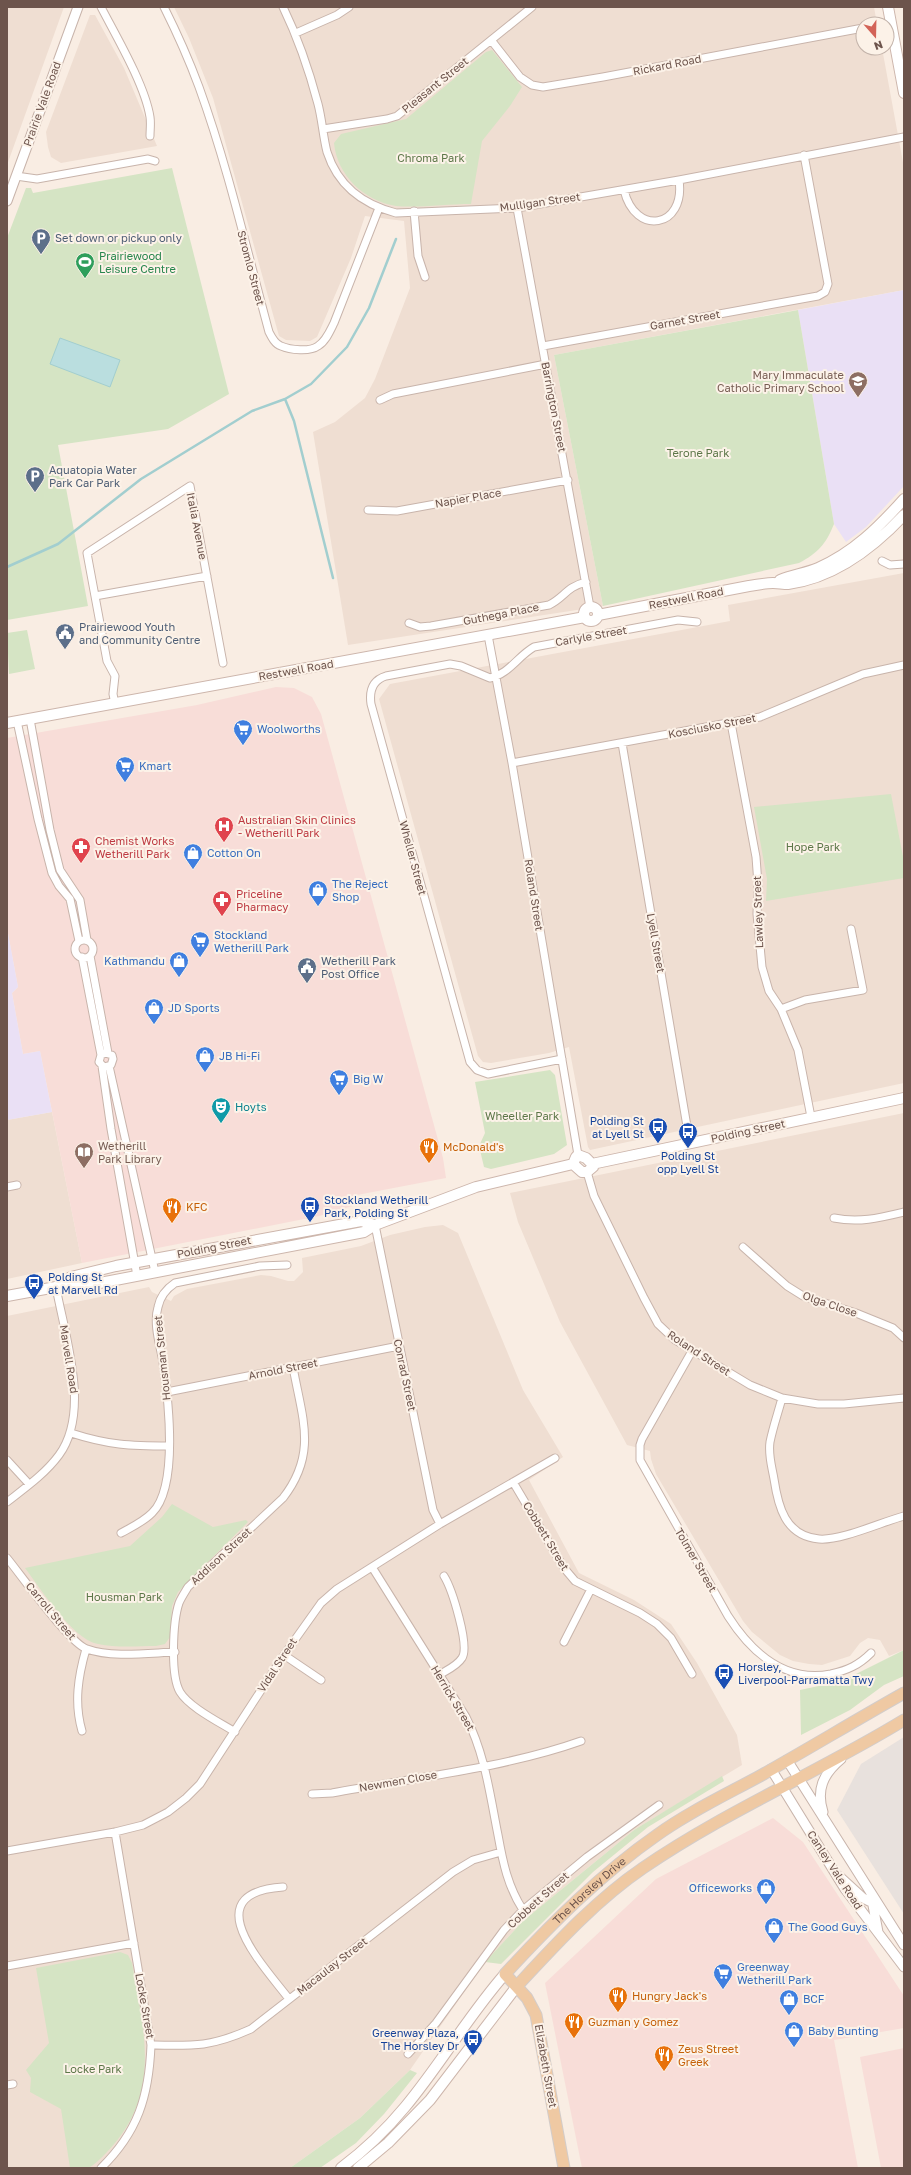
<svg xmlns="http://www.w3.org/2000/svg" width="911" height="2175" font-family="'Golos Text',sans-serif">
	<rect width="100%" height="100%" fill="#f9ede3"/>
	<path fill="#efded2" d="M7,7H64L7,165Z
		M174,7H874L877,24H863V48H882L904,168V290L554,355L603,606L348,645L313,432L335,422L365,398L375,379L410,288L404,221L365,216L351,258L317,337L310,341L286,340L279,336L213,98L189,38Z
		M90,15H95L124,68L157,146L61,163L51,157L48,147L46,132Z
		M904,573V1083L590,1150L588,1147L569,1047L549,1053L491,1063L483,1062L478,1056L379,699L390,684L730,621L728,605Z
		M52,1112L82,1263L7,1279V1120Z
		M904,1113V1650L889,1656L880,1640L868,1638L860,1643L850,1656L822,1665L809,1664L793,1661L780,1655L752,1632L743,1621L656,1474L651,1459L650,1451L627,1445L560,1322L518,1222L510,1193Z
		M443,1225L458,1233L523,1390L563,1457L529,1480L579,1573L634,1600L671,1624L697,1663L737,1735L742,1765L634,1830L523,1921L485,1962L410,2070L360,2118L290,2168H7V1316L149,1287L152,1292L171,1301L174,1296L187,1289L261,1275L271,1276L288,1281H294L303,1272L302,1258L361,1246L390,1235L425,1227Z"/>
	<path fill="#f8ddd8" d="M276,687L294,688L312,697L321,714L443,1158L446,1178L357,1195L359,1204L319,1216L82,1263L40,1051L23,1054L12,993L18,987L7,928V738L197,705Z
		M773,1818L803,1842L904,1996V2028L834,2040L858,2168H582L545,1983L656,1879Z
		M904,2048V2168H881L860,2057Z"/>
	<path fill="#e8e1dd" d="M904,1737V1914L837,1810L861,1764Z"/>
	<path fill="#eae0f5" d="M904,290V486L866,527L846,542L834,524L798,310Z
		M7,928L18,987L12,993L23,1054L40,1051L52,1112L7,1120Z"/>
	<path fill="#d5e4c4" d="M492,50L522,87L510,106L482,141L471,204C448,204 418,208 396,206C364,201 337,175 334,143L341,134L406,119L486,52Z
		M172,168L229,394L168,429L58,445L88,606L7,620V238L26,188H31L33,193Z
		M798,310L834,524C826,544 818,553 799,563L603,606L554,355Z
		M27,630L35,669L9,674L7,633Z
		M891,794L904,862V878L766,901L767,879L754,807Z
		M550,1070L555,1075L567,1145L554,1154L491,1169L484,1167L479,1146L485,1133L475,1082Z
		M172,1504L213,1527L246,1520L248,1522L178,1592L172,1606L170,1637L165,1644L156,1646C138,1646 116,1648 98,1644C73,1640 41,1589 25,1568L130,1546L162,1517Z
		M904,1650V1676L884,1685L850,1710L801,1735L800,1690L842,1681Z
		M722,1776L724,1781L648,1827L593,1872L501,1964L485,1962L523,1921L634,1830Z
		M120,1952L128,1955L132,1963C143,2027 161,2088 115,2143C109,2150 96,2165 88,2168C83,2170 75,2168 70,2168L61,2109L30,2092L31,2078L26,2070L49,2043L36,1968Z
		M410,2070L417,2073L384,2114L356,2143L320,2168H290L360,2118Z"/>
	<path fill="#badedf" stroke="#a2cecf" d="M60,338L120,360L110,387L50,364Z"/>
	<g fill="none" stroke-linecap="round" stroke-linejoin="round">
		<path stroke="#a2cecf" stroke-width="2.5" d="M285,399L294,421L333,578
			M7,567L58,544L141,479L252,411L285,399L311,384L347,347L369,308L396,239"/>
		<g stroke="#c8b4ab" stroke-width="9">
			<path id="minor" d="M101,7C116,36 145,85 150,117C151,123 150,130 150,136
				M164,7C177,33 189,60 199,87C228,167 247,251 269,332C272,338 275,344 281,346C290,350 310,352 318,346C326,341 330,331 334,323L379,208
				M283,7C298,38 309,70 318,104C322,119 323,136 327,152C338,186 362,204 396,213L517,208L679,180L904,137
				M296,33L337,15L349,7
				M491,40L520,77L532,85L543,87L603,77L863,28
				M323,129L387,119L397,116L532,7
				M16,176L37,179L148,159L155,161
				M624,190C635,237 686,228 679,180
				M517,208L590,607
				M414,211L418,256L425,277
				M543,346L818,296L825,292L828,284L804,155
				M380,400L393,394L546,364
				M368,510L397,511L568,480
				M882,561L890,565L904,564
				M95,596L207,576
				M409,623L420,627L431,626L549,605C565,597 566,587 586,582
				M488,635L512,763L578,1155
				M115,704L113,694L115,676L107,661L87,553L190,486L223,663
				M30,719L50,830L60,870L80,900L87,940
				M17,721L38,819L52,873L59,886L70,899L79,941
				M731,723L756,857L758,884L757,914L762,967L769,991L781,1009L798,1050L811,1117
				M622,743L690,1144
				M512,763L760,717L863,674L904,665
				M75 949a9 9 0 1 1 18 0a9 9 0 1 1-18 0Z
				M90,956L108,1053
				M82,957L101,1055L99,1062L104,1067L111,1065L113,1059L112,1055L105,1053L101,1055
				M781,1009L805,1000L863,990L851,929
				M562,1059L488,1074L477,1070L470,1062L371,704C369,690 373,680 386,676L450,664L461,666L490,678C509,674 518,656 534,647L678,620L697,622
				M102,1066L111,1129L137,1276
				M109,1066L155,1272
				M587,1172L594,1196L644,1298L658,1324L675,1340L750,1385L782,1398L818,1404H844L904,1398
				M7,1187L17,1185
				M834,1218C859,1223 879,1218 904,1212
				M375,1225L433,1510L440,1524
				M743,1247L787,1286L803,1296L856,1313L893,1328L904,1338
				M692,1351L642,1439L640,1445V1460L728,1616C751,1652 785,1683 831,1674C848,1670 859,1665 871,1653
				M167,1392L399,1346
				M782,1398C778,1413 773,1427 770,1442C768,1455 772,1467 774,1479C778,1506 785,1536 819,1539C840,1541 882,1522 904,1516
				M71,1433C108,1445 130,1446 169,1446
				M7,1460L29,1484
				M513,1482L564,1568L575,1581L640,1613L657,1624L671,1638L692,1674
				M7,1502C25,1488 45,1474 59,1455C91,1411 65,1337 56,1287
				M121,1533C132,1527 143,1522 152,1513C179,1487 168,1397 163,1362C160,1345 153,1324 158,1307C160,1297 166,1289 175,1283L260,1266L287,1265
				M7,1558C21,1575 70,1644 87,1649C111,1658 149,1653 175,1652
				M372,1567L466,1717C485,1754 490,1795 498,1835C503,1863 508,1887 523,1910
				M564,1642L591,1589
				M284,1655L321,1680
				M439,1675C447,1670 457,1666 462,1658C470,1646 452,1589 444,1576
				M82,1731C74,1703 78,1677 86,1649
				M235,1732C219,1722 189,1707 180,1692C170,1675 173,1621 179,1603C181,1598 185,1592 188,1587L283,1498C318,1453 302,1418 293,1367
				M312,1794L332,1793C412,1778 505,1768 581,1741
				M7,1851L115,1832L143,1825L168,1812L186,1798L200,1784L284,1655L321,1603L337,1589L440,1524L555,1458
				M283,1887C194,1893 263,1965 289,1999
				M7,1966L134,1943
				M151,2045C194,2046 211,2047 251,2029L453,1872L473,1860L501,1852
				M408,2054L436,2023L504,1930L523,1910L587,1857L659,1805
				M7,2085L13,2084
				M101,2168C138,2132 149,2096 151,2045L115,1832"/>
		</g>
		<g stroke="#c8b4ab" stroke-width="11">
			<path id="tertiary" d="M7,201L78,7
				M787,1760L904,1945
				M771,1769L845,1889L904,1967
				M823,1812C816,1790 823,1774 841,1759
				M840,1877L863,1898L879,1906
				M872,1900L878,1932"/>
		</g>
		<g stroke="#cdb6ac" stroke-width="12">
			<path id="secondary" d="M888,7L904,93
				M780,580C792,575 806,573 818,568C853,553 879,527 904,499
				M584 614a7 7 0 1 1 14 0a7 7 0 1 1-14 0Z
				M598,615L749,586C757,585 765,583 773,583C778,583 783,584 788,584C834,578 874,547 904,515
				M7,723L585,617
				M573,1164L576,1157L578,1155L586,1158L592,1164
				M573,1164L582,1172H587L593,1167L592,1164
				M592,1164L904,1098
				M56,1287L71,1277L116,1266L361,1221L375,1225
				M7,1296L56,1287L74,1288L364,1232L375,1225L476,1187L573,1164
				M341,2168C365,2150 386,2130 405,2107C441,2064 468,2016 505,1974
				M358,2168L388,2143L430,2100L517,1986"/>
		</g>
		<g stroke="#d3ccc9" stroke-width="13">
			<g id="primary">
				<path d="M517,1986C556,1944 596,1900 643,1868C726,1811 819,1772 904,1720"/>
				<path id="s1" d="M564,2168L536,2015L527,1998L505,1974C552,1923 601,1874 657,1835C689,1812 725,1795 760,1776C808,1749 856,1720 904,1693"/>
			</g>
		</g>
		<use href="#minor" stroke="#fff" stroke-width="7"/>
		<use href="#tertiary" stroke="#fff" stroke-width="9"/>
		<use href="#secondary" stroke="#fff" stroke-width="10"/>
		<use href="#primary" stroke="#efc9a3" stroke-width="11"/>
	</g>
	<defs>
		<g id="parking-pin" transform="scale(1)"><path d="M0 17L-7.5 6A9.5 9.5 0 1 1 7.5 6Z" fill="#5c6f8a" stroke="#fcf2e8"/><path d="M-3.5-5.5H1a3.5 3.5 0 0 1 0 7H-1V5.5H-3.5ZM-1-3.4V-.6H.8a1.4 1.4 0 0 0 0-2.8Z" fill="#fff"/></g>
		<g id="stadium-pin" transform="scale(1)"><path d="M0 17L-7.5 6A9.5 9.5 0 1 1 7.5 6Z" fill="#2e9e5b" stroke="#fcf2e8"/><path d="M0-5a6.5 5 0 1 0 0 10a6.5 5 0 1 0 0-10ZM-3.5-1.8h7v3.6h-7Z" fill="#fff"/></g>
		<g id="school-pin" transform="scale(1)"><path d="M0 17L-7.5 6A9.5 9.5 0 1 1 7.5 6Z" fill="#8d6e63" stroke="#fcf2e8"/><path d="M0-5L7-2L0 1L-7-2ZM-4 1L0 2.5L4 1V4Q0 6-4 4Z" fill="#fff"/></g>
		<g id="civic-pin" transform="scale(1)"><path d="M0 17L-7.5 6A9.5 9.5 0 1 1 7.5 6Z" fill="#5c6f8a" stroke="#fcf2e8"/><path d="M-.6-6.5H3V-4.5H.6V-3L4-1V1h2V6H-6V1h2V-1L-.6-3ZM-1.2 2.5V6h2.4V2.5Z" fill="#fff"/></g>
		<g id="supermarket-pin" transform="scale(1)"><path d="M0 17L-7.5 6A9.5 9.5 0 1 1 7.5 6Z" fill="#3f7fe0" stroke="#fcf2e8"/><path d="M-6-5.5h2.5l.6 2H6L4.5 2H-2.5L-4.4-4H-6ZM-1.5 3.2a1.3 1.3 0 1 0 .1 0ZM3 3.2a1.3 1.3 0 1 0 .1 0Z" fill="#fff"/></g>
		<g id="hospital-pin" transform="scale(1)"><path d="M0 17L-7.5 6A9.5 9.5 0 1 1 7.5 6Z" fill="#e0444e" stroke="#fcf2e8"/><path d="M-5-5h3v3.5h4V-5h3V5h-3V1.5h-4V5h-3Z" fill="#fff"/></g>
		<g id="pharmacy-pin" transform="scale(1)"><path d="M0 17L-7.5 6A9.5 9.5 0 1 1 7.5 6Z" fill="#e0444e" stroke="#fcf2e8"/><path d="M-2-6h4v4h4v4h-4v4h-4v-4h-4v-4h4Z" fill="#fff"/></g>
		<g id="shop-pin" transform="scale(1)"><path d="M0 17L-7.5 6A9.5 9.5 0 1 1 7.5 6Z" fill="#3f7fe0" stroke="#fcf2e8"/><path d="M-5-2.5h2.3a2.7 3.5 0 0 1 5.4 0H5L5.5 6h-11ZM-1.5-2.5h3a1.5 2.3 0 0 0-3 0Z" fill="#fff"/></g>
		<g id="theatre-pin" transform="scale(1)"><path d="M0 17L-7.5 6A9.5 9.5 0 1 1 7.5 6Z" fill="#0f9aa8" stroke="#fcf2e8"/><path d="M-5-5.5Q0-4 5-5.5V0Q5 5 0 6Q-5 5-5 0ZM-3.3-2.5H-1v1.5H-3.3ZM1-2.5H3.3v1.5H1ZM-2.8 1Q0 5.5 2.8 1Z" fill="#fff"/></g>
		<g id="bus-pin" transform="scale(1)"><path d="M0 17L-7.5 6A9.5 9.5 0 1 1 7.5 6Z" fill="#1a4fb4" stroke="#fcf2e8"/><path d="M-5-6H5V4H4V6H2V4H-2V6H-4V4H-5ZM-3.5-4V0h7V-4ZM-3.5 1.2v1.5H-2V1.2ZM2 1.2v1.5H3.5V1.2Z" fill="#fff"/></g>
		<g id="restaurant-pin" transform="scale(1)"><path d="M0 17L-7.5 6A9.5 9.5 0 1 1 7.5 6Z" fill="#e8710a" stroke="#fcf2e8"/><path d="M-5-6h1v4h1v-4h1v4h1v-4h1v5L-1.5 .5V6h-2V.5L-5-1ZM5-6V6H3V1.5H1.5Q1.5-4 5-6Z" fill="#fff"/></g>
		<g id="library-pin" transform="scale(1)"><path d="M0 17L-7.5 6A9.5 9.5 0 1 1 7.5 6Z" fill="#8d6e63" stroke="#fcf2e8"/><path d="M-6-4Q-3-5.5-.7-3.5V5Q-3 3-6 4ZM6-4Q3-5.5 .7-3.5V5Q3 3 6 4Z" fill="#fff"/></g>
	</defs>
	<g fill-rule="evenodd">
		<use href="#parking-pin" x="41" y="238"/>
		<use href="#stadium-pin" x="85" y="262"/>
		<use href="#school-pin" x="858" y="381"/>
		<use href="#parking-pin" x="35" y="476"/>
		<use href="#civic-pin" x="65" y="633"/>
		<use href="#supermarket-pin" x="243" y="729"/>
		<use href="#supermarket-pin" x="125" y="766"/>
		<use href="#hospital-pin" x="224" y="826"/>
		<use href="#pharmacy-pin" x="81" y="847"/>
		<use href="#shop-pin" x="193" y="853"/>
		<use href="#shop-pin" x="318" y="890"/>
		<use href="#pharmacy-pin" x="222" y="900"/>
		<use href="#supermarket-pin" x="200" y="941"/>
		<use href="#shop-pin" x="179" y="961"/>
		<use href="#civic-pin" x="307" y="967"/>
		<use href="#shop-pin" x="154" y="1008"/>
		<use href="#shop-pin" x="205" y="1056"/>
		<use href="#supermarket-pin" x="339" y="1079"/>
		<use href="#theatre-pin" x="221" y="1107"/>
		<use href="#bus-pin" x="658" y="1127"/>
		<use href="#bus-pin" x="688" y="1132"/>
		<use href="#restaurant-pin" x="429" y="1147"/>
		<use href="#library-pin" x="84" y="1152"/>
		<use href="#bus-pin" x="310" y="1206"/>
		<use href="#restaurant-pin" x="172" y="1207"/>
		<use href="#bus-pin" x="34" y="1283"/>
		<use href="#bus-pin" x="724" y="1673"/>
		<use href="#shop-pin" x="766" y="1888"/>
		<use href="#shop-pin" x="774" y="1927"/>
		<use href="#supermarket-pin" x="723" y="1973"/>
		<use href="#restaurant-pin" x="618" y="1996"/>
		<use href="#shop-pin" x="789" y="1999"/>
		<use href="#restaurant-pin" x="574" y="2022"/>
		<use href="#shop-pin" x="794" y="2031"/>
		<use href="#bus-pin" x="473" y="2039"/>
		<use href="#restaurant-pin" x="664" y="2055"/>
	</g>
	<g text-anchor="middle" stroke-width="4" stroke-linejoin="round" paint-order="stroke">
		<g font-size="11" fill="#6d544c" stroke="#fcf2e8">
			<text transform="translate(667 65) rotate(-11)" y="4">Rickard Road</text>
			<text transform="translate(435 85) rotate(-39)" y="4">Pleasant Street</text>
			<text transform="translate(42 104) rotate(-70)" y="4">Prairie Vale Road</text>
			<text transform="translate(540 202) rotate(-8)" y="4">Mulligan Street</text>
			<text transform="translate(251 268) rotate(75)" y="4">Stromlo Street</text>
			<text transform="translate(685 320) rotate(-10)" y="4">Garnet Street</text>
			<text transform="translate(554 407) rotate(79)" y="4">Barrington Street</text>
			<text transform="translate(468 498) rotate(-10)" y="4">Napier Place</text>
			<text transform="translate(197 526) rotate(79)" y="4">Italia Avenue</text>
			<text transform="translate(686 598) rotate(-11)" y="4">Restwell Road</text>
			<text transform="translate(501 614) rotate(-11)" y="4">Guthega Place</text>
			<text transform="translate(591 636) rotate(-10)" y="4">Carlyle Street</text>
			<text transform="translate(296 670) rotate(-10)" y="4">Restwell Road</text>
			<text transform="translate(712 726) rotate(-11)" y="4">Kosciusko Street</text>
			<text transform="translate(413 858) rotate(75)" y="4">Wheller Street</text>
			<text transform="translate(534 895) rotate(81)" y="4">Roland Street</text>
			<text transform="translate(758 912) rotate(-92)" y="4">Lawley Street</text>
			<text transform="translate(656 943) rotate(80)" y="4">Lyell Street</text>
			<text transform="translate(748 1131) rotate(-12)" y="4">Polding Street</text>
			<text transform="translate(214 1247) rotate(-11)" y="4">Polding Street</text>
			<text transform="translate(830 1304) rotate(19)" y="4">Olga Close</text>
			<text transform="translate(699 1353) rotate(33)" y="4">Roland Street</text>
			<text transform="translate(162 1358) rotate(-96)" y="4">Housman Street</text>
			<text transform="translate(69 1359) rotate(81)" y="4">Marvell Road</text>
			<text transform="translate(283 1369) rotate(-11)" y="4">Arnold Street</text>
			<text transform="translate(405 1375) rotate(78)" y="4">Conrad Street</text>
			<text transform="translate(546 1536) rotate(59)" y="4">Cobbett Street</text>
			<text transform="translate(221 1556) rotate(-43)" y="4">Addison Street</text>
			<text transform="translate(696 1560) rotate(60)" y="4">Tolmer Street</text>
			<text transform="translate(51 1611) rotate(50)" y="4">Carroll Street</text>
			<text transform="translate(277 1665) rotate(-57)" y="4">Vidal Street</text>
			<text transform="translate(453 1698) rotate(59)" y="4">Herrick Street</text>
			<text transform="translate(398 1781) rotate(-10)" y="4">Newmen Close</text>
			<text transform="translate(835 1870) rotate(57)" y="4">Canley Vale Road</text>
			<text dy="4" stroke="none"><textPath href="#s1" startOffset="326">The Horsley Drive</textPath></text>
			<text transform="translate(538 1900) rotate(-42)" y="4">Cobbett Street</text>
			<text transform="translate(332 1966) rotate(-38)" y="4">Macaulay Street</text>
			<text transform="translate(145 2006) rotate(80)" y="4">Locke Street</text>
			<text transform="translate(546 2066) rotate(80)" y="4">Elizabeth Street</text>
		</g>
		<g font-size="11" fill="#5d7749" stroke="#fcf2e8">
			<text x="431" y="162">Chroma Park</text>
			<text x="698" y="457">Terone Park</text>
			<text x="813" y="851">Hope Park</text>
			<text x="522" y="1120">Wheeller Park</text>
			<text x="124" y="1601">Housman Park</text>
			<text x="93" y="2073">Locke Park</text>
		</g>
		<g font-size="11" fill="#4e5e75" stroke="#fcf2e8" text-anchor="start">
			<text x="55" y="242">Set down or pickup only</text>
			<text x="49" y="474">Aquatopia Water<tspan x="49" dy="13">Park Car Park</tspan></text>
			<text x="79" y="631">Prairiewood Youth<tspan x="79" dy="13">and Community Centre</tspan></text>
			<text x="321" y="965">Wetherill Park<tspan x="321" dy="13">Post Office</tspan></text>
		</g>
		<g font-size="11" fill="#27864d" stroke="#fcf2e8" text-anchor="start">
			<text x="99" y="260">Prairiewood<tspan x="99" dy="13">Leisure Centre</tspan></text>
		</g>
		<g font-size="11" fill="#785e54" stroke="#fcf2e8" text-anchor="end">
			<text x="844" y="379">Mary Immaculate<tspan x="844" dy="13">Catholic Primary School</tspan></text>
			<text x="98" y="1150" text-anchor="start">Wetherill<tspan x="98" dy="13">Park Library</tspan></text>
		</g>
		<g font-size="11" fill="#366cbe" stroke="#fcf2e8" text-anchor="start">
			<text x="257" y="733">Woolworths</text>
			<text x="139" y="770">Kmart</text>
			<text x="207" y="857">Cotton On</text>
			<text x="332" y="888">The Reject<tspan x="332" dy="13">Shop</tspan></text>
			<text x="214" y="939">Stockland<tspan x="214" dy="13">Wetherill Park</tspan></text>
			<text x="165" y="965" text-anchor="end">Kathmandu</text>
			<text x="168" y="1012">JD Sports</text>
			<text x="219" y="1060">JB Hi-Fi</text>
			<text x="353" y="1083">Big W</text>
			<text x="752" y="1892" text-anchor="end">Officeworks</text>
			<text x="788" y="1931">The Good Guys</text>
			<text x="737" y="1971">Greenway<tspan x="737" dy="13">Wetherill Park</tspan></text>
			<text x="803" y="2003">BCF</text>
			<text x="808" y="2035">Baby Bunting</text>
		</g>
		<g font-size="11" fill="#be3a42" stroke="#fcf2e8" text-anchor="start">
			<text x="238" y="824">Australian Skin Clinics<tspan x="238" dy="13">- Wetherill Park</tspan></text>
			<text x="95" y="845">Chemist Works<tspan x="95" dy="13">Wetherill Park</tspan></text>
			<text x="236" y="898">Priceline<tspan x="236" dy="13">Pharmacy</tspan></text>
		</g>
		<g font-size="11" fill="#0d838f" stroke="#fcf2e8" text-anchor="start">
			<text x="235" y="1111">Hoyts</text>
		</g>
		<g font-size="11" fill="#164399" stroke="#fcf2e8" text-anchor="start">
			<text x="644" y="1125" text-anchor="end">Polding St<tspan x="644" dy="13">at Lyell St</tspan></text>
			<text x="688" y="1160" text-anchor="middle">Polding St<tspan x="688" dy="13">opp Lyell St</tspan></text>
			<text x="324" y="1204">Stockland Wetherill<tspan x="324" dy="13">Park, Polding St</tspan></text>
			<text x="48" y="1281">Polding St<tspan x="48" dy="13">at Marvell Rd</tspan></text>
			<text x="738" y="1671">Horsley,<tspan x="738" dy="13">Liverpool-Parramatta Twy</tspan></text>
			<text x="459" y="2037" text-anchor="end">Greenway Plaza,<tspan x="459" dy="13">The Horsley Dr</tspan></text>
		</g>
		<g font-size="11" fill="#c56008" stroke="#fcf2e8" text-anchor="start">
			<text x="443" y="1151">McDonald's</text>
			<text x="186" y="1211">KFC</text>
			<text x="632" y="2000">Hungry Jack's</text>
			<text x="588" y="2026">Guzman y Gomez</text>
			<text x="678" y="2053">Zeus Street<tspan x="678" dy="13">Greek</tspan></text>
		</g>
	</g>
	<rect width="911" height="2175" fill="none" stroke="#6d544c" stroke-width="16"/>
	<g transform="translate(875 36) rotate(160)"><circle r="19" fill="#fcf2e8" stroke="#c3b3aa"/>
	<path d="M0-3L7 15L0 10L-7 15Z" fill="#d36357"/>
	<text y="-6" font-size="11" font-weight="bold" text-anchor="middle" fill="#6d544c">N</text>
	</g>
</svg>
